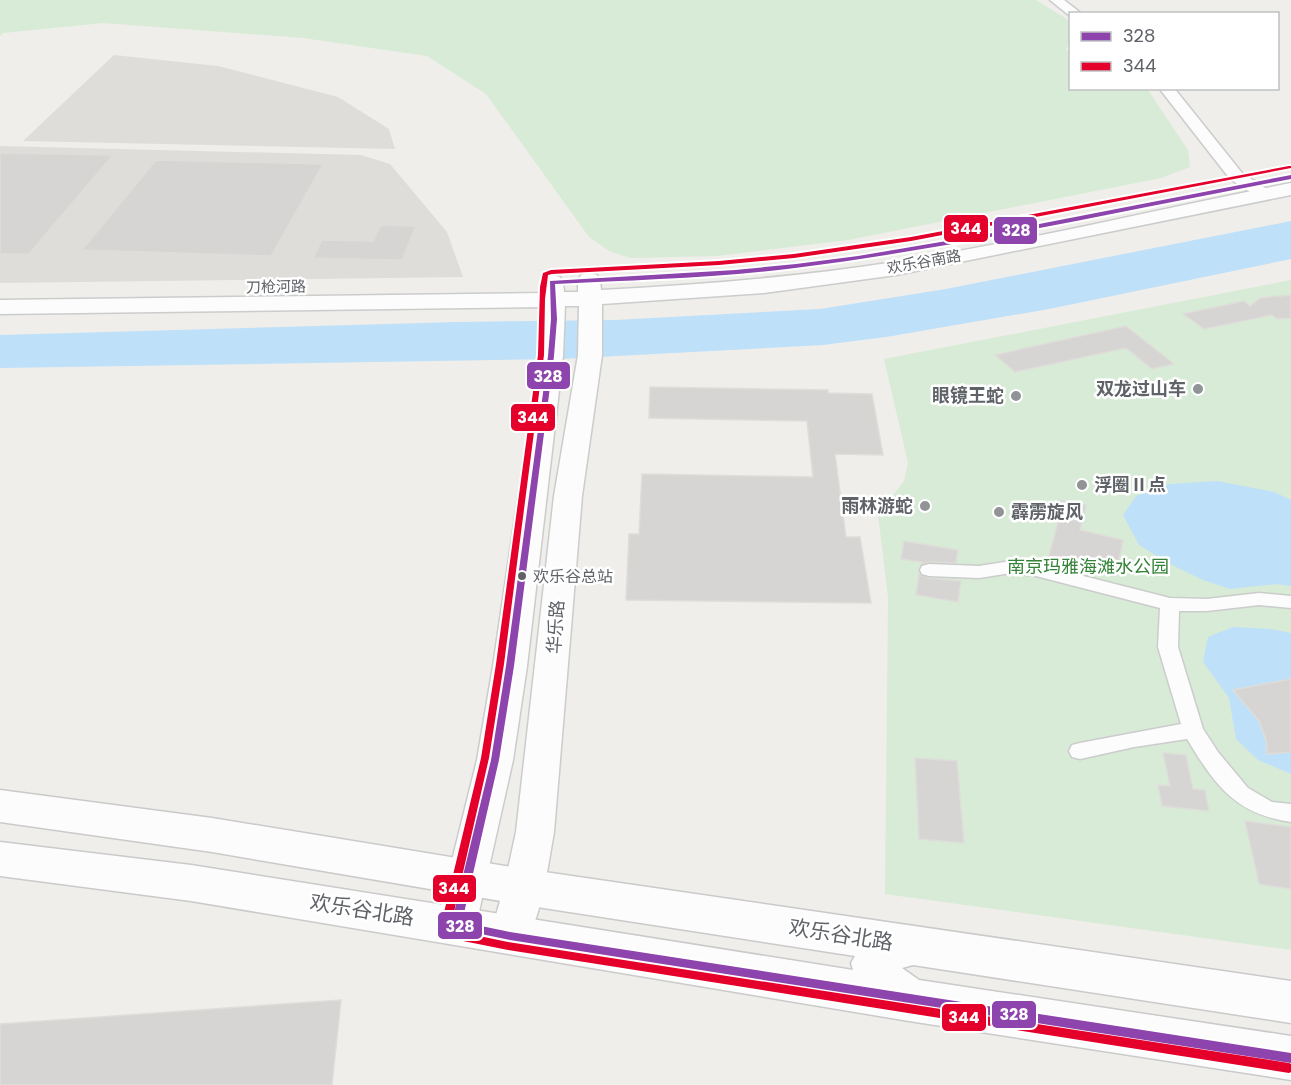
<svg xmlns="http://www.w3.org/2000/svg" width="1291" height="1085" font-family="Poppins,'Noto Sans SC',sans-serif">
	<rect width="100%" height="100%" fill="#efeeea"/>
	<path fill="#dfddda" d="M114,55L218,66L338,97L389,129L395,149L23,141Z
		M0,146L361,155L390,164L447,232L463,277L0,283Z"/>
	<path fill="#d8ebd6" d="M0,0H1036L1070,21V42L1066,50L1070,52V88L1148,90L1188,150L1190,167L1161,178L848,240L717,256L630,258L609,251L589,237L486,94L427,56L303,38L103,23L3,33L0,36Z
		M1291,280V950L885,894L888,597L878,515L904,481L908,463L884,359Z"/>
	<path fill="#bfe0f9" d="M1291,221V259L1049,309L886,337L823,345L560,359L0,368V335L457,322L615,320L820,309L946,289Z
		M1217,481L1274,492L1291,500V586L1276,584L1230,589L1203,580L1168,563L1139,545L1123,515L1136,496L1169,484Z
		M1233,627L1271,629L1291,633V774L1258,760L1236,739L1229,698L1203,662L1208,637Z"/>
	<path fill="#d6d5d3" stroke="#deddd9" stroke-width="1.5" d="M0,153L113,155L29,254H0Z
		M156,160L323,164L271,256L82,250Z
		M381,225L416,226L402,260L313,258L322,240L373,241Z
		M1291,295V318L1277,319L1272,315L1204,329L1183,314L1244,301L1250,306L1260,298Z
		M1126,326L1174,364L1152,369L1126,348L1015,372L995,355Z
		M650,387L828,390V393L872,394L883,455L835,454L846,537H860L871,603L626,600L629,534H639L642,474L813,477L807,421L649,418Z
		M1058,500L1086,505L1080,530L1123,540L1116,575L1048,559L1058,522L1053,521Z
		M904,541L958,550L956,563L929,562L921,564L922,562L901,559Z
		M919,574L929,578L961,581L958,602L916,595Z
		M1291,679V752L1267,754L1266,740L1259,721L1233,690Z
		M1163,753L1186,755L1193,789L1205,790L1209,811L1162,806L1158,785L1170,786Z
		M915,758L957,761L964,843L919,839Z
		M1245,821L1291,827V889L1259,884Z
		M341,1000L332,1085H0V1024Z"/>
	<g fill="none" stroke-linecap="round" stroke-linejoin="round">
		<g stroke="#cbcccc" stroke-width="3">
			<path id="pedestrian" d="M1011,561L1036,564L1170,598L1207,599L1259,593L1291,596V608L1259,605L1207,611H1179L1178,647L1203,729L1218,752L1248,788L1272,802L1291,804V822C1235,814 1215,785 1187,739L1134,747L1080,759L1072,757L1069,751L1072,745L1080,743L1181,724L1158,647L1160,608L1036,576L1011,573L979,578L929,576L922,574L920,570L922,566L929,564L979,566Z"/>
		</g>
		<g stroke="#cbcccc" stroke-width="3">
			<path id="minor" d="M1050,0H1064L1082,14H1070V16Z
				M1159,88H1174L1242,173L1270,191L1272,194L1270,197H1258L1230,179Z"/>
		</g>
		<g stroke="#cbcccc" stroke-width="3">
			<path id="tertiary" d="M1291,183V195L896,275L764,293L602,304V355L582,496L554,832C547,871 542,913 524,948L510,953L496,948L490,936L504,887L516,832L554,496L578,355L579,306H565L563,356L527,666L513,760L476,925L470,937L456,942L442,937L436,925L477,760L493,666L539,356L542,307L0,314V300L541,293V282L544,277L552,275L560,277L563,282L564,292H578V280L581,275L589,273L597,275L600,280L601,290C700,285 797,277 895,262C1028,241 1159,209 1291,183Z"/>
		</g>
		<g stroke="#cacacb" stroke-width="3">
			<path id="secondary" d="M0,790L212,818L524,869L1291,981V1023L913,965L902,968L919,980L1291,1036V1080L909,1021L191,901L0,876V842L191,865L853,970L851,963L855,956L524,905L212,852L0,822Z"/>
		</g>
		<use href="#pedestrian" fill="#fdfcfc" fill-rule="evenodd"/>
		<use href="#minor" fill="#fdfcfc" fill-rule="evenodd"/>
		<use href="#tertiary" fill="#fdfcfc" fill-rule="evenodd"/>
		<use href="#secondary" fill="#fdfcfc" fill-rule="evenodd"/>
		<g stroke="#fff" stroke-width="4">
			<path id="bus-1" d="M1291,175V179C1126,210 962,247 795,268C715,278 635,280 555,284L557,319L554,356L514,666L499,760L462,922L510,932L1291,1053V1063L510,940L452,928L451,925L491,760L506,666L548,356L551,319L550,281L735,270L796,264L858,256L982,235Z"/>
		</g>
		<g stroke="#fff" stroke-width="4">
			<path id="bus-2" d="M1289,166H1291V168L911,241L794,258L719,265L552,274L548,275L545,299L544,355L504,664L489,758L451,925L452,929L455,931L508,942L1289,1063L1291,1064V1072L1289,1073L508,950L453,939L443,934L441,925L481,758L496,664L538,355L540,287L543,273L551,270L719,261L794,254L911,237Z"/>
		</g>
		<use href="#bus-1" fill="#8e44ad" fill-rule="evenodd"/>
		<use href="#bus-2" fill="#e4002b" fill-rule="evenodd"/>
	</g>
	<g fill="#919496" stroke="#fff" stroke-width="2">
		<circle cx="1198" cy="389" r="6"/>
		<circle cx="1016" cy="396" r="6"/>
		<circle cx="1082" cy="485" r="6"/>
		<circle cx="925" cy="506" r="6"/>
		<circle cx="999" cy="512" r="6"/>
	</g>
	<circle fill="#5f6368" stroke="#fff" stroke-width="2" cx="522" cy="576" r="5"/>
	<g text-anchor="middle" stroke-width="5" stroke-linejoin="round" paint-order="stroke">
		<g font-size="15" fill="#5f6368" stroke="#fff">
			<text transform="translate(924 262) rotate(-10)" y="5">欢乐谷南路</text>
			<text transform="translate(276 287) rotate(-1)" y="5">刀枪河路</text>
		</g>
		<g font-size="16" fill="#5f6368" stroke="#fff" text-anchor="start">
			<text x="533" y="582">欢乐谷总站</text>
		</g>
		<g font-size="18" font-weight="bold" fill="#5f6368" stroke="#fff" text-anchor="end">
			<text x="1186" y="395">双龙过山车</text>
			<text x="1004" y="402">眼镜王蛇</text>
			<text x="1094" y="491" text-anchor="start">浮圈Ⅱ点</text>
			<text x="913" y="512">雨林游蛇</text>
			<text x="1011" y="518" text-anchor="start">霹雳旋风</text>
		</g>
		<g font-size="18" fill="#348238" stroke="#fff">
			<text x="1088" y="573">南京玛雅海滩水公园</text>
		</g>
		<g font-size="18" fill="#5f6368" stroke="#fff">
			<text transform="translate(556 627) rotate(-86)" y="6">华乐路</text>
		</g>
		<g font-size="21" fill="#5f6368" stroke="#fff">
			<text transform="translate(362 910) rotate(9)" y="7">欢乐谷北路</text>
			<text transform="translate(841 935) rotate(9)" y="7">欢乐谷北路</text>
		</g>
	</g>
	<g stroke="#fff" stroke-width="2">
		<rect x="943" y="214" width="46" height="29" rx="6" fill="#e4002b"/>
		<rect x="993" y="216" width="45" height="29" rx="6" fill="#8e44ad"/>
		<rect x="526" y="361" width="45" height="29" rx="6" fill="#8e44ad"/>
		<rect x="510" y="403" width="46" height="29" rx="6" fill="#e4002b"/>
		<rect x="432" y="874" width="45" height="29" rx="6" fill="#e4002b"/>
		<rect x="437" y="911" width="46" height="29" rx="6" fill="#8e44ad"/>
		<rect x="991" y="1000" width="46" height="29" rx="6" fill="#8e44ad"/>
		<rect x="941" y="1003" width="46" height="29" rx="6" fill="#e4002b"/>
	</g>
	<g font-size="16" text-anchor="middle" font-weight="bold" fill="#fff">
		<text x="966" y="234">344</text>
		<text x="1016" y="236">328</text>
		<text x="548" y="382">328</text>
		<text x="533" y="423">344</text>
		<text x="454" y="894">344</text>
		<text x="460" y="932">328</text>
		<text x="1014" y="1020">328</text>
		<text x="964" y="1023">344</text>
	</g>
	<rect x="1069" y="12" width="210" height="78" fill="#ffffff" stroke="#bfc1c3" stroke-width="1.5"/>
	<rect x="1081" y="32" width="30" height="9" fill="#8e44ad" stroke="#bfc1c3" stroke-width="1.5"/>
	<text x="1123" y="42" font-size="18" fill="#5f6368">328</text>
	<rect x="1081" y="62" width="30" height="9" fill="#e4002b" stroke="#bfc1c3" stroke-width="1.5"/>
	<text x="1123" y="72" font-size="18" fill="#5f6368">344</text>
</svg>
